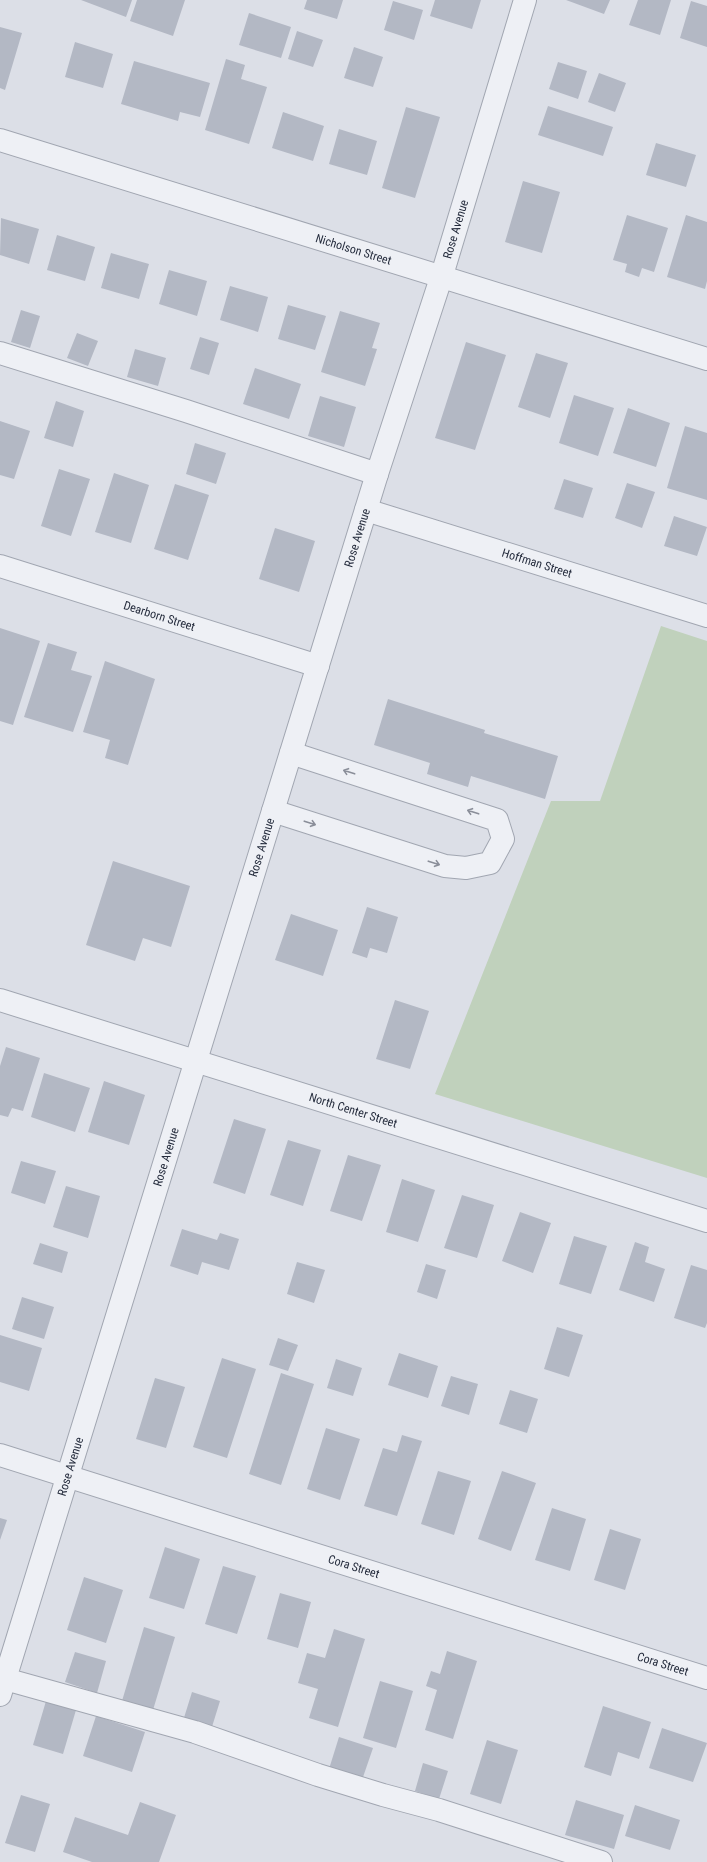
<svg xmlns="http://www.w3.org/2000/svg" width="707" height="1862" font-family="'Roboto Condensed',sans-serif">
	<rect width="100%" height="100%" fill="#dcdfe7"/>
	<path fill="#c0d1bc" d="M661,626L707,641V1178L435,1094L551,801H600Z"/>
	<path fill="#b3b8c4" d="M81,0H132L126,17Z
		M137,0H185L173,36L130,21Z
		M307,0H343L337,19L304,9Z
		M435,0H481L472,29L430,16Z
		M566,0H610L604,14Z
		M638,0H671L660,35L629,25Z
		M393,1L423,10L414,40L384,30Z
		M691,1L707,6V47L680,38Z
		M249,13L291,27L281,58L239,45Z
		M0,27L22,33L5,90L0,88Z
		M297,31L323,40L313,67L288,59Z
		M75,42L113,54L103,88L65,77Z
		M354,47L383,57L373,87L344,78Z
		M226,59L245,65L241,79L267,87L249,144L205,130Z
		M134,61L210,83L200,117L180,112L178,121L121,104Z
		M558,62L587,71L578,99L549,89Z
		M599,73L626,83L615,112L588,102Z
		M548,106L613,127L603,156L538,135Z
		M406,107L440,117L415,198L382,188Z
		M283,112L324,126L313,161L272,148Z
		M339,129L377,141L367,175L329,164Z
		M656,143L696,155L686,187L646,175Z
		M523,181L560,192L542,253L505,242Z
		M627,215L668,228L654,272L642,268L639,277L625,272L627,264L613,260Z
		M686,215L707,222V281L705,289L667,277Z
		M1,218L39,229L29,264L0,255Z
		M57,235L95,247L85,281L47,270Z
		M111,253L149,264L139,299L101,288Z
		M169,270L207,281L197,316L159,304Z
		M230,286L268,297L258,332L220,320Z
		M288,305L326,316L315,350L278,339Z
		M21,310L40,316L30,348L11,342Z
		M340,311L380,323L372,348L377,349L365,386L321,372Z
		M77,333L98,341L88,366L67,358Z
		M200,337L219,343L209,375L190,369Z
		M466,342L506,355L475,450L435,438Z
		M135,349L166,358L158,386L127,377Z
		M536,353L568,363L550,418L518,407Z
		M255,368L301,384L289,419L243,404Z
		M574,395L614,408L598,456L559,443Z
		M320,396L356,407L344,447L308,436Z
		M56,401L84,411L73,447L44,438Z
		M628,408L670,423L656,467L613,453Z
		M0,421L30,431L14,479L0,475Z
		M685,426L707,433V500L667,488Z
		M195,443L226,453L216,484L186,474Z
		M59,469L90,479L71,536L41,526Z
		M114,473L149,485L131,543L95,532Z
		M564,479L593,488L583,518L554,509Z
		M627,483L655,492L642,528L615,518Z
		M175,484L209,495L188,560L154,549Z
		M674,516L707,527L697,556L664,546Z
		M275,528L315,541L299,592L259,579Z
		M0,628L40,641L13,725L0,721Z
		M48,643L77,652L71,670L92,676L73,732L24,717Z
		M105,661L155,679L128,765L105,758L110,740L83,732Z
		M388,699L485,730L484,733L558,756L545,799L471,776L468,787L427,774L430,763L374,745Z
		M113,861L190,886L171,947L143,938L135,961L86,945Z
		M367,907L398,917L387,953L370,948L367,958L352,953Z
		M291,914L338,930L323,976L275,960Z
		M395,1000L429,1011L410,1069L376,1059Z
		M6,1047L40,1058L23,1111L12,1108L8,1117L0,1115V1066Z
		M44,1073L90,1088L75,1132L31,1117Z
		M104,1081L145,1095L129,1145L88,1132Z
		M234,1119L266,1129L245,1194L213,1183Z
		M288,1140L321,1150L303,1206L270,1195Z
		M348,1155L381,1165L362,1221L330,1211Z
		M21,1161L56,1171L45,1204L11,1193Z
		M402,1179L435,1190L418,1242L386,1232Z
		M66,1186L100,1196L88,1238L53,1227Z
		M462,1195L494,1205L477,1258L444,1248Z
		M520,1212L551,1223L533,1273L502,1261Z
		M182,1229L217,1240L220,1233L239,1239L229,1270L202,1262L198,1275L170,1266Z
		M574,1236L607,1246L591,1294L559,1284Z
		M635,1242L649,1247L645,1262L665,1269L654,1302L619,1290Z
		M40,1243L68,1252L62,1273L33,1264Z
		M297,1262L325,1270L314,1303L287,1294Z
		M426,1264L446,1270L437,1299L417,1292Z
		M691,1265L707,1270V1323L705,1328L674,1318Z
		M22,1297L54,1307L44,1339L12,1329Z
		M557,1327L583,1335L569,1377L544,1369Z
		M0,1335L42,1348L29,1391L0,1382Z
		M278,1338L298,1345L288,1371L269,1365Z
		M399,1353L438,1366L428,1398L388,1385Z
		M222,1358L256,1369L227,1458L193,1447Z
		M336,1359L362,1368L353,1396L327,1388Z
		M281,1373L314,1384L281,1485L249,1474Z
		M451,1376L478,1384L469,1415L441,1406Z
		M155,1378L185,1387L166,1448L136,1439Z
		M510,1390L538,1399L527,1433L499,1424Z
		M326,1428L360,1439L340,1500L307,1489Z
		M402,1435L422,1441L397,1516L364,1506L383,1448L397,1452Z
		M438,1471L471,1481L454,1535L421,1524Z
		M502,1471L536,1483L511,1551L478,1539Z
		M552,1508L586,1519L570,1571L535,1560Z
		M0,1518L7,1520L0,1540Z
		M610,1529L641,1539L625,1590L594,1580Z
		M165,1547L200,1559L184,1609L149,1598Z
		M223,1566L256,1576L237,1634L205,1624Z
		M84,1577L123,1590L106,1643L67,1630Z
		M280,1593L311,1602L298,1648L267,1639Z
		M144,1627L175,1637L153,1710L122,1701Z
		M334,1629L365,1639L338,1727L309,1718L318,1689L298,1683L307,1653L325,1658Z
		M447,1651L477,1661L453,1739L425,1730L437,1690L426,1686L431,1671L440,1674Z
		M75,1652L106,1661L97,1693L65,1682Z
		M380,1681L413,1691L396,1748L363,1738Z
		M192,1692L220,1701L211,1730L183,1721Z
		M46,1701L76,1710L63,1754L33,1745Z
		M603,1706L651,1722L639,1759L618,1752L611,1776L584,1767Z
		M96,1716L145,1732L132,1772L83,1756Z
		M662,1728L707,1743L693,1782L649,1768Z
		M339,1737L373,1748L362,1780L329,1769Z
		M487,1740L518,1750L501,1804L470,1794Z
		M423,1763L448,1771L439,1799L415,1791Z
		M21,1795L50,1804L35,1852L5,1843Z
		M576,1800L624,1815L614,1849L565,1835Z
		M140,1802L176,1815L159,1862H92L63,1852L75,1817L128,1835Z
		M635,1805L680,1820L670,1850L625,1836Z"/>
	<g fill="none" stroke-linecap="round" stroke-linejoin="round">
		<g stroke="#a1a6b1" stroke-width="24">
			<g id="minor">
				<path id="s1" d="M0,140L707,359"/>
				<path d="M0,353L186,411L377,474"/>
				<path id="s2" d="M366,510L707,616"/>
				<path id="s3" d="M0,566L318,666"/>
				<path d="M273,811L445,866L466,868L490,863L503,839L497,820L291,753"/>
				<path id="s4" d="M0,1000L707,1221"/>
				<path id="s5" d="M0,1455L707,1678"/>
				<path d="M5,1679L195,1732L318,1775L383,1795L439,1810L601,1862"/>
				<path id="s6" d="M0,1695L377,474L442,275L525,0"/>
			</g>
		</g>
		<use href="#minor" stroke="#eef0f5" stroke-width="22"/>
	</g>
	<defs><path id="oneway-shaft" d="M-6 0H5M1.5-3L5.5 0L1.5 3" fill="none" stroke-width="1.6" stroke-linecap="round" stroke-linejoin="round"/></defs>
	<g stroke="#8a8e99">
		<use href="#oneway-shaft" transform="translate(349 772) rotate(-162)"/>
		<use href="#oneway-shaft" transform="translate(473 812) rotate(-162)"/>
		<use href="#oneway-shaft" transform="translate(310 823) rotate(18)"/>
		<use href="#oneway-shaft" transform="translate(434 863) rotate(18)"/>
	</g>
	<g text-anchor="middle" stroke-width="4" stroke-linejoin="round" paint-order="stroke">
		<g font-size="12" fill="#252c3d" stroke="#ebeef4">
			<text dy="4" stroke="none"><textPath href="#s6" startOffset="1535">Rose Avenue</textPath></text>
			<text dy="4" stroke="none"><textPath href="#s1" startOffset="370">Nicholson Street</textPath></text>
			<text dy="4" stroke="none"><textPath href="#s6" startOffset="1211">Rose Avenue</textPath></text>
			<text dy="4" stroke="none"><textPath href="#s2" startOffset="179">Hoffman Street</textPath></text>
			<text dy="4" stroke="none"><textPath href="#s3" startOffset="167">Dearborn Street</textPath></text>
			<text dy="4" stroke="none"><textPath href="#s6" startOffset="887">Rose Avenue</textPath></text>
			<text dy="4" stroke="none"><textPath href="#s4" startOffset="370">North Center Street</textPath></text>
			<text dy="4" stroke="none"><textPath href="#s6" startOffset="563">Rose Avenue</textPath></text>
			<text dy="4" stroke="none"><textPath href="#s6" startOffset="239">Rose Avenue</textPath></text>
			<text dy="4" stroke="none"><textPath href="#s5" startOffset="371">Cora Street</textPath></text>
			<text dy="4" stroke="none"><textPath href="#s5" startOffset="695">Cora Street</textPath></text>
		</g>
	</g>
</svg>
